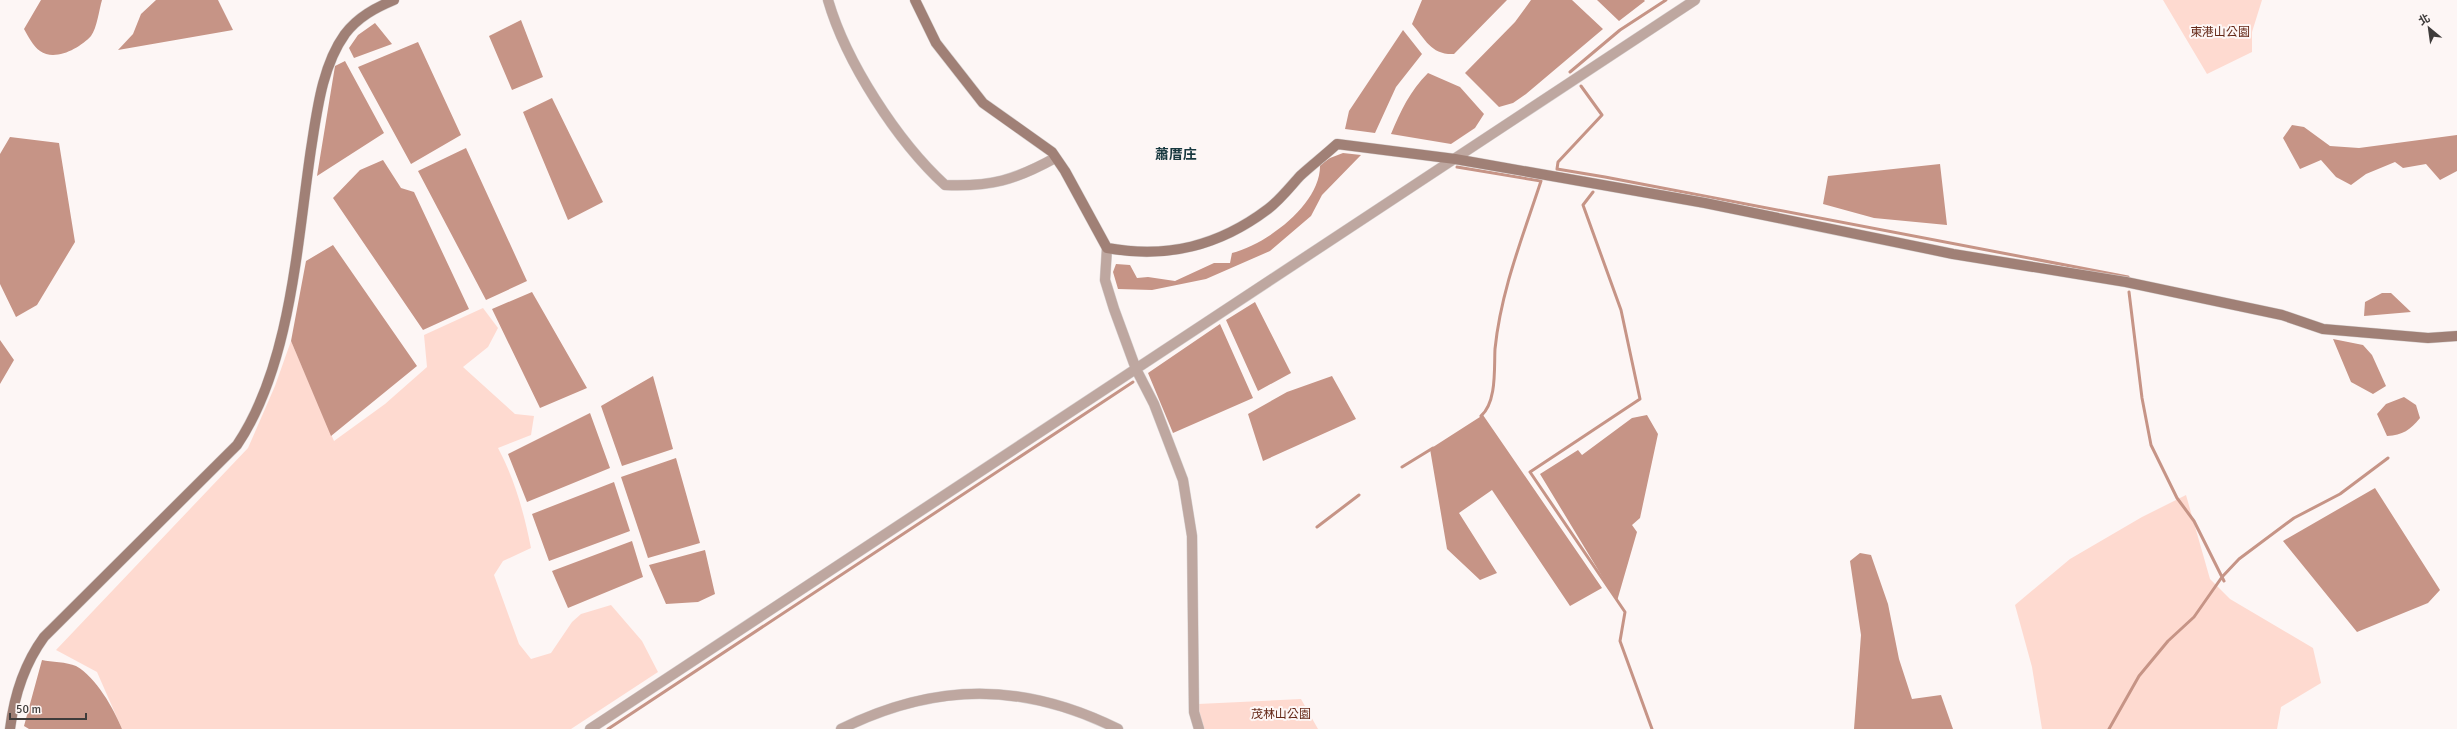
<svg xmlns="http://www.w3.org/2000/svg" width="2457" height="729" font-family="Signika,'Noto Sans TC',sans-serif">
	<rect width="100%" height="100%" fill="#fdf6f5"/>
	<path fill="#fedad0" d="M2163,0H2262L2252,32V52L2207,74Z
		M483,308L498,328L488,347L463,367L515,414L534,416L531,435L498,448C515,480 524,513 531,548L503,561L494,575L519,644L531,659L551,653L572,622L581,614L611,605L642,641L658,672L571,729H122L97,672L56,650L248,448L275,386L291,341L334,441L385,404L427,367L424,335Z
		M2186,495L2210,579L2230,599L2313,648L2321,683L2281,707L2277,729H2042L2032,667L2015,605L2070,559L2142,517Z
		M1301,699L1318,729H1201L1198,704Z"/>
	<path fill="#c69486" d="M41,0H102C99,10 97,28 91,36C80,48 55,62 40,51C33,46 28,36 24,29Z
		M156,0H218L233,30L118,50L133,34L141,14Z
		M1422,0H1507L1454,54C1431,55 1426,40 1412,24Z
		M1531,0H1572L1603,29L1526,94L1513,103L1499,107L1465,73L1515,22Z
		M1597,0H1644L1645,1L1619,21Z
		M521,20L543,77L512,90L489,36Z
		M375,23L392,44L354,58L349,48L358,35Z
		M1403,30L1422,54L1396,87L1375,133L1345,129L1349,111Z
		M418,42L461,135L411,164L358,67Z
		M345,61L384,133L317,176L335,66Z
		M1428,73L1460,87L1484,114L1475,128L1451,144L1391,134C1401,110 1410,91 1428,73Z
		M552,98L603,202L568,220L523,112Z
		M2292,125L2304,127L2330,146L2359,148L2457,135V171L2440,180L2426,164L2403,168L2395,162L2366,174L2351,185L2336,177L2321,160L2300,169L2283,138Z
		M10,137L59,143L75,242L37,305L16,317L0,284V154Z
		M466,148L527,281L486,300L418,171Z
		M1343,153L1361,155L1322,195L1311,216L1270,251L1206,279L1152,290L1118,289L1113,272L1116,264L1130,265L1137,278L1148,277L1175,281L1214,263H1230L1232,253C1267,244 1321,204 1320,165L1330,158Z
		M383,160L401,188L414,192L469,309L423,330L333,198L360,170Z
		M1940,164L1947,225L1874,218L1823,204L1828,176Z
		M333,245L417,366L331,436L291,341L306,261Z
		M532,292L587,388L540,408L492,309Z
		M2382,293H2391L2411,312L2364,316L2365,302Z
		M1255,302L1291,373L1258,391L1226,320Z
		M1220,324L1253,398L1173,433L1148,373Z
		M2333,339L2363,345L2372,355L2386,386L2373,394L2351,382Z
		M0,340L14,360L0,384Z
		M653,376L673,449L622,466L601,406Z
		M1332,376L1356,419L1263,461L1248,414L1287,392Z
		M2404,397L2416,405L2420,418C2410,430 2403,435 2387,436L2377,414L2386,404Z
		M590,413L610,468L527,502L508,454Z
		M1483,415L1602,588L1570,606L1492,490L1459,513L1497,573L1480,580L1447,549L1430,449Z
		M1647,415L1658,434L1640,518L1632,525L1637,532L1617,601L1540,474L1578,450L1582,455L1632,418Z
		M676,458L700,543L648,558L621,477Z
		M614,482L630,531L549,561L532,514Z
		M2375,488L2440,590L2428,603L2357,632L2283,541Z
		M632,541L643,577L568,608L552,571Z
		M705,550L715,594L698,602L666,604L649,565Z
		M1860,553L1871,555L1888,604L1899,659L1912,699L1941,695L1953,729H1854L1861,635L1850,561Z
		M42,660C51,662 67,662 76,666C96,677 114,709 122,729H29L24,726Z"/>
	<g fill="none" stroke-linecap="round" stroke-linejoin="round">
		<path stroke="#c69486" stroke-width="3" d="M1570,72L1620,30L1666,0
			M1581,86L1602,115L1558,162L1557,169L1605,177
			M1457,167L1541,181C1523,236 1501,290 1495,349C1494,368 1497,402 1481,416
			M1605,177L2128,277
			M1593,192L1583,205L1621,310L1640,399L1530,472L1625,612L1620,641L1652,729
			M2129,292L2142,398L2151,445L2177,498L2194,521L2224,581
			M1402,467L1433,448
			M1317,527L1359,495
			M608,729L1133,382
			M2109,729L2139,676L2168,641L2194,617L2222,577L2239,559L2294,518L2340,494L2388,458"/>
		<g stroke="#d7d1d0" stroke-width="11">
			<path id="street" d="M828,0C846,62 897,141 945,185C991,187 1015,180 1055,158
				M1107,248L1105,280L1114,309L1136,369L1154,404L1183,480L1192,536L1194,712L1199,729
				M590,729L1695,0
				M841,729C936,682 1023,682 1118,729"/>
		</g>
		<g stroke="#d7d1d0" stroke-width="11">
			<path id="secondary" d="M915,0L936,43L983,103L1052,152L1065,171L1107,248C1167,259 1219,246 1268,209C1280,200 1290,187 1300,176C1312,165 1325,155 1337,144L1455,159L1705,203L1953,254L2126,282L2282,315L2323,329L2428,338L2457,336
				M10,729C14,697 25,663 44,637L237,445C291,365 297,243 311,149C317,111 322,66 345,34C358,17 375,8 394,0"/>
		</g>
		<use href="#street" stroke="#bea7a0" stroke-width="10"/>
		<use href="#secondary" stroke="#a08076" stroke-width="10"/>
	</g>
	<g text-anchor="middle" stroke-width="4" stroke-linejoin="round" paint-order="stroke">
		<g font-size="12" fill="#642716" stroke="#fdf6f5">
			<text x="2220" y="36">東港山公園</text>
			<text x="1281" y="718">茂林山公園</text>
		</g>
		<g font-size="14" font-weight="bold" fill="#17373e" stroke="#fdf6f5">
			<text x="1176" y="159">蕭厝庄</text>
		</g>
	</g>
	<g transform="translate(2429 28) rotate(331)" stroke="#fdf6f5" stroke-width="3" paint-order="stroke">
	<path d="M0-3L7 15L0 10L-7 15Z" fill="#3f3c3b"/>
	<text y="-6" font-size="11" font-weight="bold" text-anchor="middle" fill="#3f3c3b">北</text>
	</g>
	<path d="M10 713v6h76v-6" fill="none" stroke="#3f3c3b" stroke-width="2"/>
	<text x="16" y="713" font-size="12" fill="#3f3c3b" stroke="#fdf6f5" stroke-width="3" paint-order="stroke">50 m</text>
</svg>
